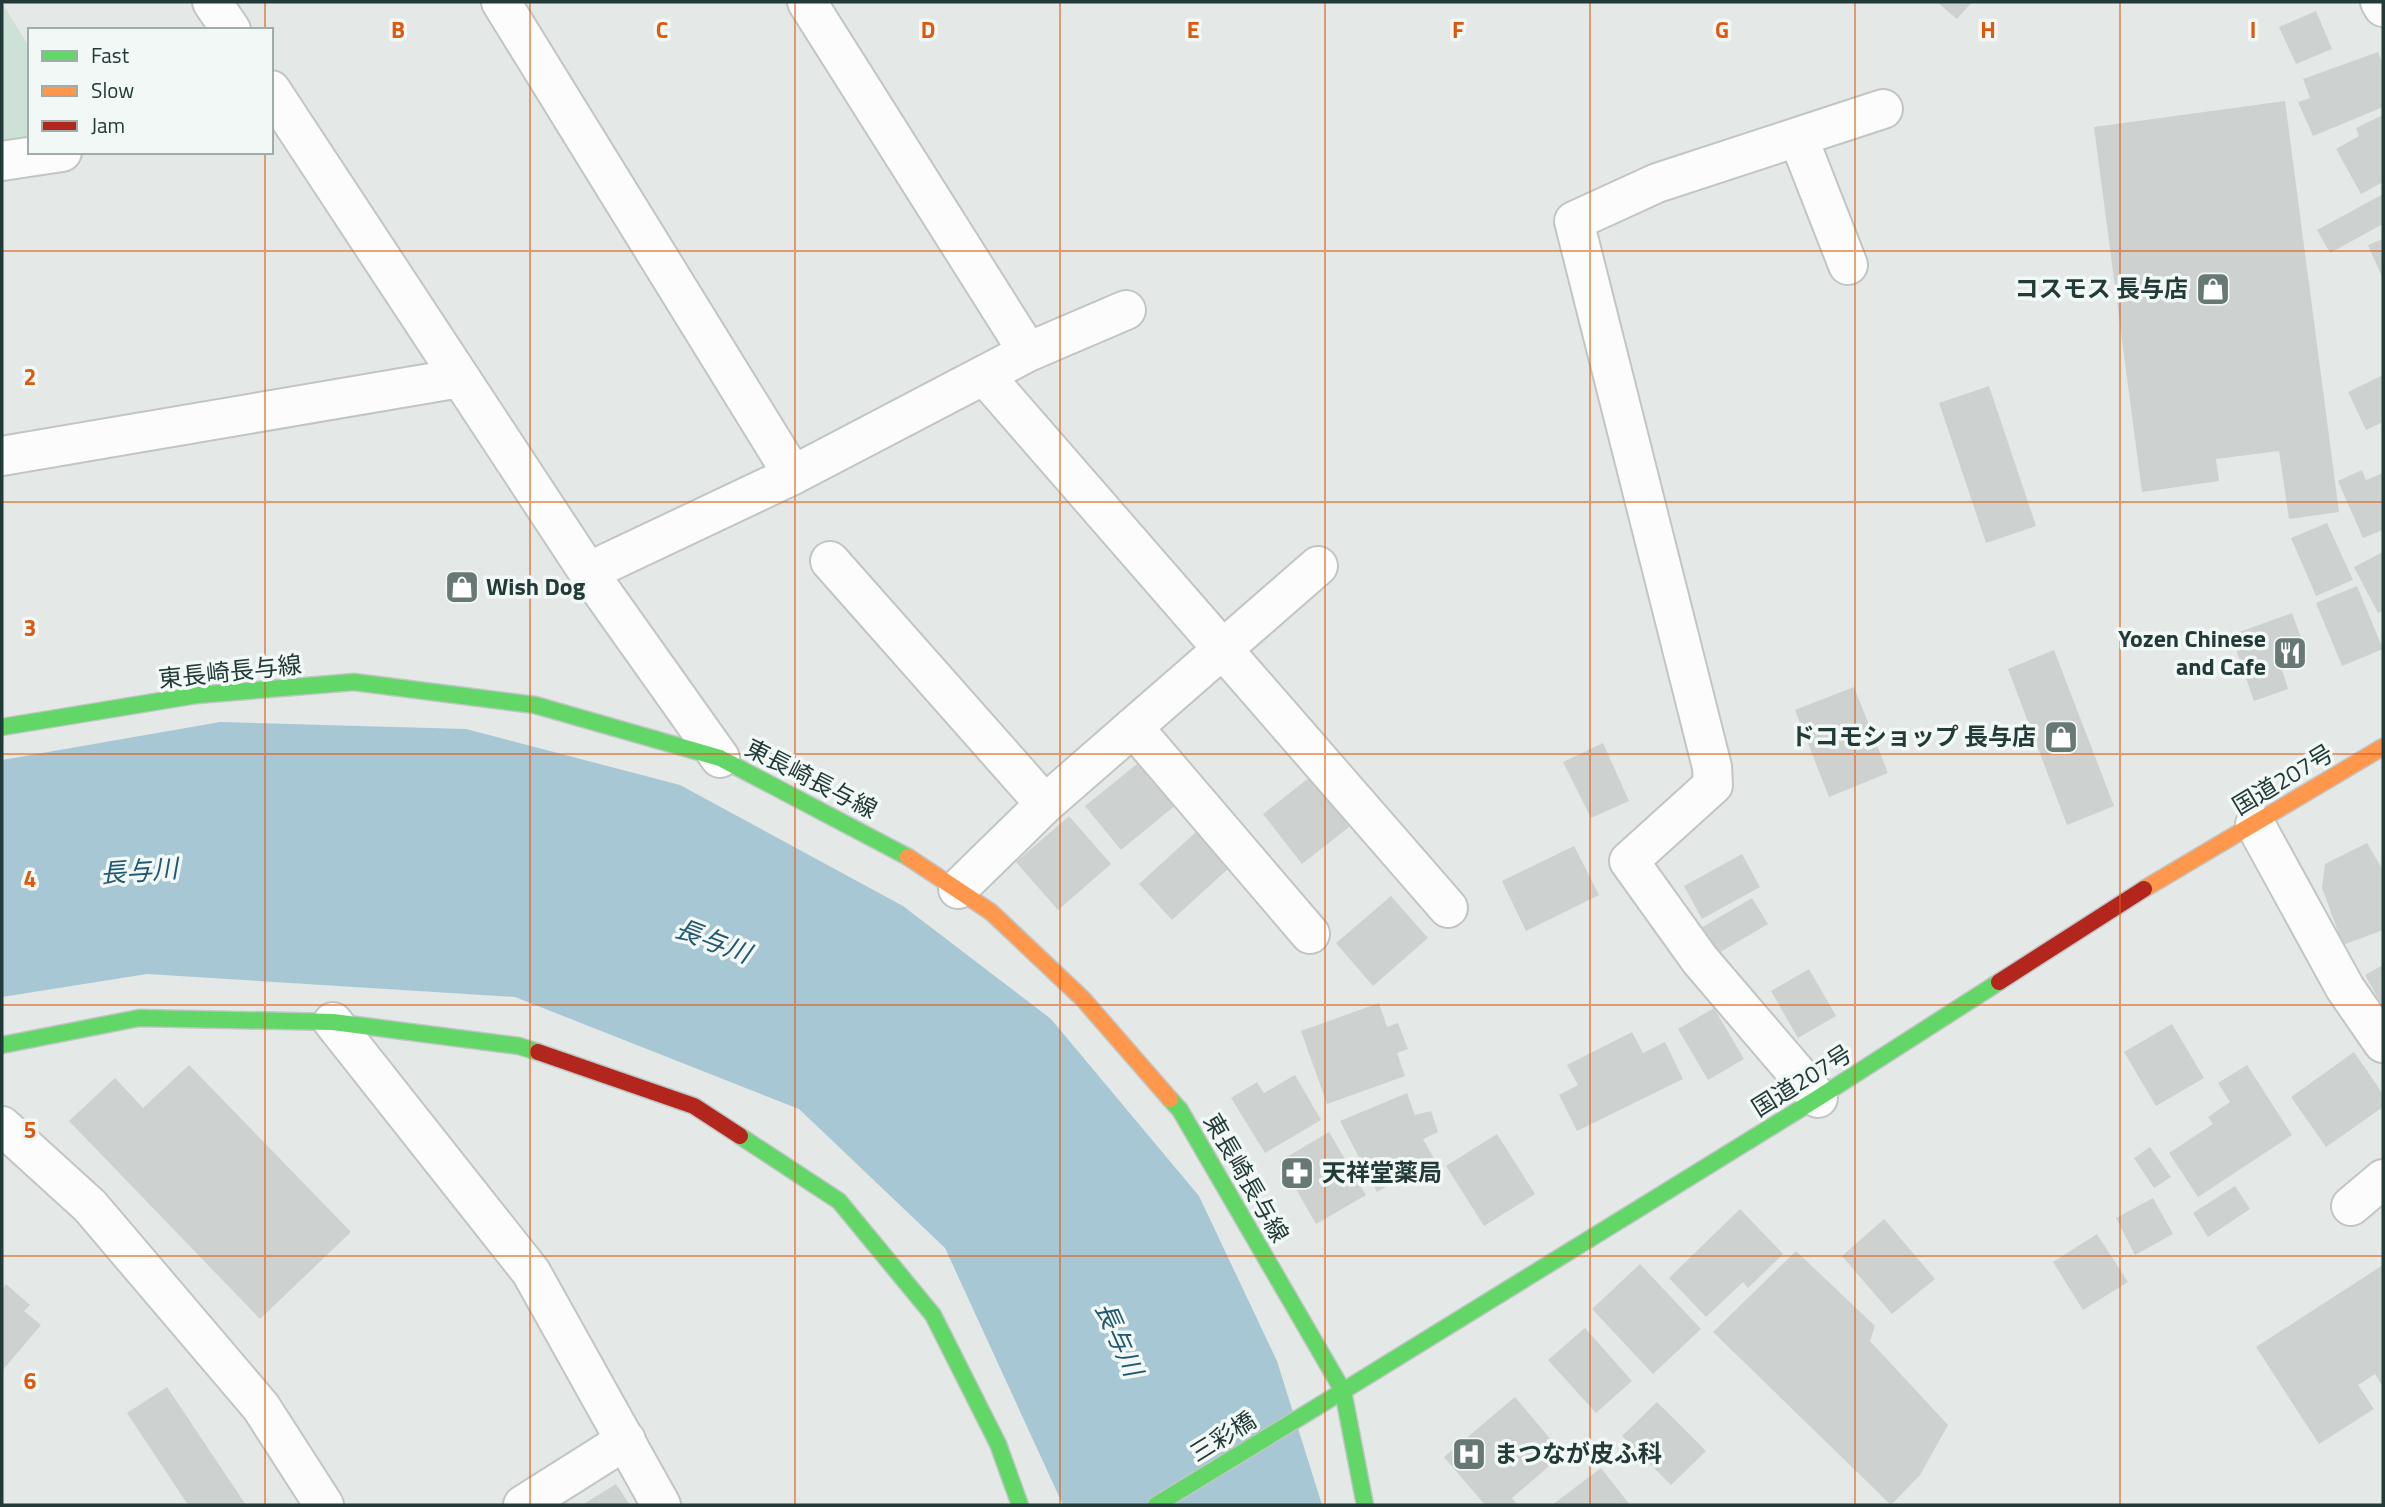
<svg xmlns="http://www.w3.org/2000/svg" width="2385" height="1507" font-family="'Titillium Web','Noto Sans JP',sans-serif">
	<rect width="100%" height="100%" fill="#e4e9e7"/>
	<path fill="#cee1d6" d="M2,3L30,48V142L2,146Z"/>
	<path fill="#a8c7d4" d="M220,722L466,729L680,785L903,906L1051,1019L1199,1196L1277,1361L1322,1505H1063L945,1248L799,1109L515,997L147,974L2,997V760Z"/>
	<path fill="#cdd1d0" d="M1937,2H1972L1957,19Z
		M2316,11L2332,49L2296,64L2279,27Z
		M2378,52L2383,65V107L2313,136L2298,102L2310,98L2303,79Z
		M2285,101L2339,512L2289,519L2279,451L2216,459L2219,481L2142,492L2094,127Z
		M2383,115V182L2361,194L2336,149L2359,136L2356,128Z
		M2383,194V224L2330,253L2317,230Z
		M2383,239V279L2368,245Z
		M2383,375V422L2366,430L2348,392Z
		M1989,386L2036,526L1986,543L1939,403Z
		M2362,470L2366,480L2383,473V530L2363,538L2338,481Z
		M2327,523L2353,580L2316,596L2291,538Z
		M2383,552V611L2378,613L2354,567Z
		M2357,586L2383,649L2342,666L2316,603Z
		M2292,613L2307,654L2280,663L2288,689L2254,701L2231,635Z
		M2054,650L2114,806L2067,825L2008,669Z
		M1854,687L1888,773L1829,797L1795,710Z
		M1603,743L1629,801L1591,818L1563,762Z
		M1142,760L1177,804L1121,850L1085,806Z
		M1310,777L1349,827L1302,864L1263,814Z
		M1069,816L1111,864L1058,910L1016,862Z
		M1197,831L1230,867L1172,920L1139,884Z
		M2367,843L2383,870V930L2343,945L2322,888L2325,864Z
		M1574,846L1599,895L1526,931L1502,881Z
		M1742,854L1760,887L1702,919L1684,886Z
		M1391,896L1428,938L1373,986L1336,943Z
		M1752,898L1768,924L1717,954L1701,928Z
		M2383,965V1007L2365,975Z
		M1809,969L1836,1016L1798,1038L1771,991Z
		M1379,1003L1387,1027L1398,1023L1408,1049L1397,1053L1405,1076L1327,1104L1301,1031Z
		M1714,1008L1744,1059L1708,1080L1678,1029Z
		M2172,1024L2204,1078L2156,1106L2124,1052Z
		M1632,1032L1643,1053L1665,1042L1683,1079L1577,1131L1559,1095L1578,1085L1567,1065Z
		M2354,1052L2383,1094V1107L2326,1147L2291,1097Z
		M189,1065L351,1232L260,1319L69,1121L115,1078L143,1108Z
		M2247,1065L2292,1135L2198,1197L2169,1153L2213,1124L2208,1117L2230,1102L2218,1083Z
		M1295,1075L1321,1120L1265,1153L1231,1098L1257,1082L1264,1093Z
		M1407,1093L1415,1115L1431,1111L1438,1132L1423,1139L1435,1160L1377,1192L1340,1121Z
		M1329,1132L1366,1195L1316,1224L1280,1161Z
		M1497,1134L1535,1194L1484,1226L1446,1166Z
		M2150,1147L2171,1177L2154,1188L2134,1158Z
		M2235,1186L2250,1209L2208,1237L2193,1213Z
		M2153,1198L2173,1234L2135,1255L2116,1218Z
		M1740,1209L1783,1254L1748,1288L1743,1282L1706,1317L1669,1278Z
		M1884,1219L1935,1279L1892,1314L1842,1256Z
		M2097,1234L2128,1282L2083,1310L2053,1262Z
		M1796,1251L1875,1326L1870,1341L1948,1425L1920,1475L1891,1505L1713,1332Z
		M1640,1264L1701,1329L1653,1374L1592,1309Z
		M2383,1265V1387L2375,1374L2358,1385L2374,1409L2319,1444L2256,1347Z
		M6,1284L30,1305L24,1311L41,1325L2,1371V1289Z
		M1585,1328L1632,1381L1596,1413L1548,1360Z
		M167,1387L246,1505H188L127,1413Z
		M1515,1397L1563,1454L1512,1498L1518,1505H1485L1444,1457Z
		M1657,1402L1706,1451L1671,1485L1622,1436Z
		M1601,1468L1630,1505H1552Z
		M616,1484L630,1505H582Z"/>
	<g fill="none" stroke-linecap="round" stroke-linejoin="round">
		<g stroke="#c1c6c4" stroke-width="42">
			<path id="street" d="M212,2L231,30
				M501,2L793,475
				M2380,2L2383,7
				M271,90L588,572L720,758
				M1798,137L1848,265
				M2,161L62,152
				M1028,352L1126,310
				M984,375L1448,908
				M2,456L460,378
				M830,561L1045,804
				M588,572L793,475L1028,352L807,2
				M1133,727L1310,934
				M2255,824L2345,988L2383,1043
				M958,889L1045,804L1318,566
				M333,1022L531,1272L661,1505
				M1818,1098L1700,960L1629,861L1713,785L1712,767L1574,221L1657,183L1883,109
				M2,1126L90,1206L261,1407L324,1505
				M2351,1206L2383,1179
				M523,1505L626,1440"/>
		</g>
		<g stroke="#c0c6c5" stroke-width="19">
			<path id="fast" d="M2,727L197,695L354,682L535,705L720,758L908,857
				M2,1045L139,1018L333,1022L519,1046L538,1052
				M1170,1099L1180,1110L1343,1391
				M740,1136L839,1201L933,1315L998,1444L1020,1505
				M1156,1505L1343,1391
				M1365,1505L1343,1391L1818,1098L1999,982"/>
		</g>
		<g stroke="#c0c6c5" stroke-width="19">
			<path id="slow" d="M908,857L991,912L1083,999L1170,1099
				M2144,889L2383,747"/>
		</g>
		<g stroke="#c0c6c5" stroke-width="19">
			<path id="jam" d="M1999,982L2144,889
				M538,1052L694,1106L740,1136"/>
		</g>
		<use href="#street" stroke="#fbfcfb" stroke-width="38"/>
		<use href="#fast" stroke="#63d668" stroke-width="16"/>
		<use href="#slow" stroke="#ff974d" stroke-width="16"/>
		<use href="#jam" stroke="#b3261e" stroke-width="16"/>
	</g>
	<path fill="none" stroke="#de580e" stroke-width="2" stroke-opacity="0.55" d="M265,2V30M530,2V1505M795,2V1505M1060,2V1505M1325,2V1505M1590,2V1505M1855,2V1505M2120,2V1505M265,152V1505M2,251H2383M2,502H2383M2,754H2383M2,1005H2383M2,1256H2383"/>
	<defs>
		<g id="shop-square" transform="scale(1.75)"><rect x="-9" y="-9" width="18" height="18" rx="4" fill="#677875" stroke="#f2f8f6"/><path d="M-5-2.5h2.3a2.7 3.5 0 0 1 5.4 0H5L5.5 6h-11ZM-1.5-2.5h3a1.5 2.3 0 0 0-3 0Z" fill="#fff"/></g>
		<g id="restaurant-square" transform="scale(1.75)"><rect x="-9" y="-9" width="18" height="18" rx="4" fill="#677875" stroke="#f2f8f6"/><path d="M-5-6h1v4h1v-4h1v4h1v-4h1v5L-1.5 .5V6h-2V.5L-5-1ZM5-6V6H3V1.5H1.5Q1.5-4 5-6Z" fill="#fff"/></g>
		<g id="pharmacy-square" transform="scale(1.75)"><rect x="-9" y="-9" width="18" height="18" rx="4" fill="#677875" stroke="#f2f8f6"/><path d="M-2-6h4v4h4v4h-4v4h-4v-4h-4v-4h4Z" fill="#fff"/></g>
		<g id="hospital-square" transform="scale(1.75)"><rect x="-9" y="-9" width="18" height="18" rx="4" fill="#677875" stroke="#f2f8f6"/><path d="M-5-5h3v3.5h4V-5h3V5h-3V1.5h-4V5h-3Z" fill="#fff"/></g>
	</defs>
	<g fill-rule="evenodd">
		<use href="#shop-square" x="2213" y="289"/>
		<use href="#shop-square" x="462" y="587"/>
		<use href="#restaurant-square" x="2290" y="653"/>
		<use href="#shop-square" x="2061" y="737"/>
		<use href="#pharmacy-square" x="1297" y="1173"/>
		<use href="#hospital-square" x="1469" y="1454"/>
	</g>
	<g text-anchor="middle" stroke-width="7" stroke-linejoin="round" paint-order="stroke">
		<g font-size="24" font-weight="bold" fill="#233b38" stroke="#f2f8f6" text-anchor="end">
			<text x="2188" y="297">コスモス 長与店</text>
			<text x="486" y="595" text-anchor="start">Wish Dog</text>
			<text x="2266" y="647">Yozen Chinese<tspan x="2266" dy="28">and Cafe</tspan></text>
			<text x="2036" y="745">ドコモショップ 長与店</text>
			<text x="1322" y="1181" text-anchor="start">天祥堂薬局</text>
			<text x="1494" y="1462" text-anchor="start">まつなが皮ふ科</text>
		</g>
		<g font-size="24" fill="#233b38" stroke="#f2f8f6">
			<text transform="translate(230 672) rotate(-6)" y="8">東長崎長与線</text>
			<text transform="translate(811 779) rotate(27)" y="8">東長崎長与線</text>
			<text transform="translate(2283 780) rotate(-31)" y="8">国道207号</text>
			<text transform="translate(1802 1081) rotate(-32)" y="8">国道207号</text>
			<text transform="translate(1246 1178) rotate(60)" y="8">東長崎長与線</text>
			<text transform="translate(1223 1437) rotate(-32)" y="8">三彩橋</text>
		</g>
		<g font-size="26" font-style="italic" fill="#225972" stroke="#f2f8f6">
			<text transform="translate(139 871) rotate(-4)" y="9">長与川</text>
			<text transform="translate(713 941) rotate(21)" y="9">長与川</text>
			<text transform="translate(1119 1339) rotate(66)" y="9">長与川</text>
		</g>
	</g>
	<g font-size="23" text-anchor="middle" font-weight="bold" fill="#de580e" stroke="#f2f8f6" stroke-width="7" stroke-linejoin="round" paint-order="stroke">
		<text x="398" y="38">B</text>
		<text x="662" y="38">C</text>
		<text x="928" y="38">D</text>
		<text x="1193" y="38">E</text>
		<text x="1458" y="38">F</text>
		<text x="1722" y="38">G</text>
		<text x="1988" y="38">H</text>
		<text x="2253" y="38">I</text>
		<text x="30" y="385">2</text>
		<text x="30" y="636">3</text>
		<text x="30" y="887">4</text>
		<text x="30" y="1138">5</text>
		<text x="30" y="1389">6</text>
	</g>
	<rect width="2385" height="1507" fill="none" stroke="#233b38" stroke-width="7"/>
	<rect x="28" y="28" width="245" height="126" fill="#f2f8f6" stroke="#9facaa" stroke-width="2"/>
	<rect x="42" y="51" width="35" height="10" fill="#63d668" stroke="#9facaa" stroke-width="2"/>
	<text x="91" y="63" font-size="21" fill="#233b38">Fast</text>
	<rect x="42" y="86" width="35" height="10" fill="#ff974d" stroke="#9facaa" stroke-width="2"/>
	<text x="91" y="98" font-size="21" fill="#233b38">Slow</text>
	<rect x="42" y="121" width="35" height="10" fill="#b3261e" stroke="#9facaa" stroke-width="2"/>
	<text x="91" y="133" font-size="21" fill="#233b38">Jam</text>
</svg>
